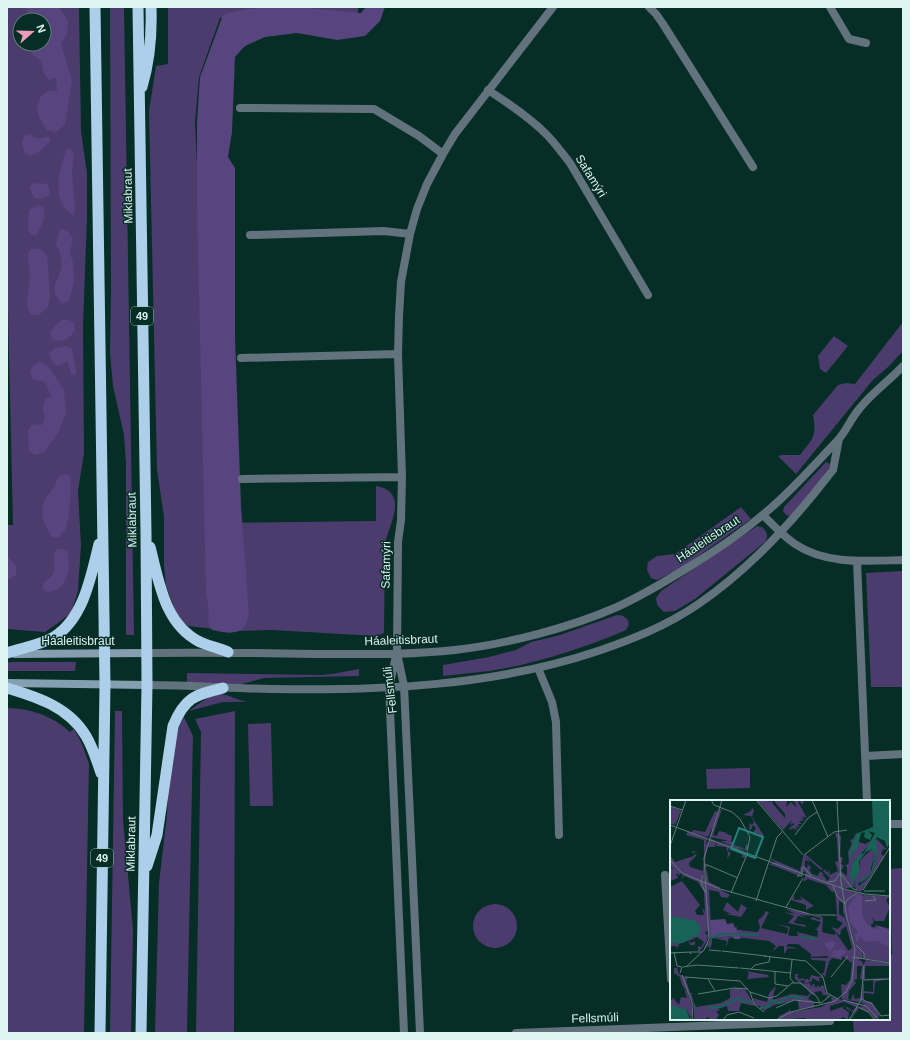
<svg xmlns="http://www.w3.org/2000/svg" width="910" height="1040" font-family="Arial,sans-serif">
	<rect width="100%" height="100%" fill="#062d26"/>
	<path fill="#4c3c6d" fill-rule="evenodd" d="M7,7H79L81,131L87,173V217L83,326L84,453L78,491L81,545L78,591L71,613L58,623L45,632L7,629V525H13L7,268ZM20,20H44V44H20Z
		M110,7H124L134,635H126V464L124,435L113,386L110,353L111,291Z
		M168,7H358V15L220,18L199,77L195,122L198,187L207,523L376,521V486C410,492 389,524 385,544L384,631V633L376,636L272,630L232,631L188,626L178,618L166,586L164,565V517L157,469L149,111L156,66L168,64Z
		M903,322V351L888,367L872,381L796,474L778,456L781,455H800C813,438 817,437 813,415L838,385L846,383L855,384Z
		M834,336L848,346L826,373L820,369L818,356Z
		M826,462L830,464L829,468L805,500L792,515L789,516L786,515L783,511L784,507Z
		M741,507L751,519L678,570L657,580L651,578L647,570L648,562L657,556L675,554Z
		M757,526L762,527C767,532 769,536 765,542L695,599L675,611L664,612L657,605L656,598L661,591Z
		M903,571V687H871L866,573Z
		M617,615C625,615 633,621 626,630C587,647 532,665 489,671C474,673 459,674 443,676V665L489,657L516,650L531,642L557,636Z
		M7,662H76L75,671H7Z
		M359,669V676L264,678L238,685L187,684V673L321,675L332,674Z
		M222,694C231,696 238,700 247,702H223L189,711C201,702 207,697 222,694Z
		M7,708C30,708 53,716 70,732L74,729L82,744L89,764L84,1033H7Z
		M115,711H122L123,820L133,930L131,1033H110Z
		M235,711L234,1033H196L201,732L195,719Z
		M184,717L193,736L187,1033H155L159,883L167,815L169,770L173,731Z
		M271,723L273,806H250L248,724Z
		M750,768V788L707,789L706,769Z
		M903,868V1033H854L853,1019H889V955H892L890,869Z
		M473 926a22 22 0 1 1 44 0a22 22 0 1 1-44 0Z"/>
	<path fill="#58447e" d="M25,7H58L68,20L67,34L61,44L72,80L65,125L56,132L47,130L38,115L37,105L41,96L48,91H57L56,78L49,80L44,74L41,61L30,52L29,44H44V20H33Z
		M298,7L361,13L366,7H385L380,21L365,36L337,40L297,33L265,37L245,46L235,57L232,132L228,157L235,168V336L241,506L249,615C247,619 246,625 244,627C236,636 222,632 212,630L208,623L209,611L206,592L197,208V122L200,77L223,15C247,6 273,8 298,7Z
		M30,134C37,140 40,139 49,136L50,141C43,149 36,158 25,154L22,143L24,136Z
		M71,148L74,155L72,172L75,210L73,215C50,201 59,171 66,150Z
		M39,183L47,184L50,191L48,196L40,199L34,198L30,188L32,184Z
		M38,205L43,206C47,215 41,228 36,235H30L28,226L29,210Z
		M60,229L67,230L73,239L70,253L73,263L74,282L69,301L62,304C49,288 56,286 61,269C63,260 60,252 56,244Z
		M31,249H41L47,256L50,295L48,306L39,315H31L28,309L27,300L30,281L28,254Z
		M62,320H69L74,323L75,331C69,339 61,343 52,340L50,332L55,325Z
		M66,346L72,349L76,371V375L71,374L67,361L58,366L53,363L49,354L55,348Z
		M40,361L48,366L64,390L66,413L58,433L44,452L34,455L29,450L28,431L32,424L42,425L45,419L43,409L45,399L51,396L45,382L33,379L30,372L33,365Z
		M66,474L70,476C72,485 70,521 65,530C64,532 61,535 59,537H52C43,523 39,513 46,497C48,494 52,491 54,487C59,479 54,477 66,474Z
		M58,549H63L67,550C71,563 69,581 58,589C55,591 51,591 48,592L43,589V584C58,573 54,570 54,553Z
		M7,555L16,566V575L7,580Z"/>
	<g fill="none" stroke-linecap="round" stroke-linejoin="round">
		<path stroke="#63737e" stroke-width="8" d="M649,7L656,14L663,24L753,167
			M830,7L849,39L866,43
			M488,90C508,103 529,117 546,134C555,143 562,153 570,163L648,295
			M240,108L374,109L419,136L443,154
			M250,235L384,231L410,234
			M241,358L398,354
			M242,479L402,477
			M763,515C773,525 783,536 795,544C826,565 867,561 903,560
			M857,561L867,801
			M396,656L389,687L404,1033
			M538,668L552,702L556,722L559,835
			M866,756L903,754
			M889,824H903
			M665,875L671,979
			M420,1033L404,686L397,653L398,542L401,520L402,477L398,354L399,316L401,282L410,234L417,209L427,184L443,154L455,134L553,7
			M516,1033L830,1021"/>
		<path stroke="#63737e" stroke-width="8" d="M146,653C203,652 261,653 318,654C364,654 410,655 455,650C507,644 569,628 617,607C643,595 668,580 692,565C720,548 747,529 772,507C796,486 816,463 838,440C847,430 851,418 860,408C873,392 889,381 903,366
			M147,685C188,685 229,688 271,689C380,691 494,686 598,651C633,639 666,626 697,605C747,571 791,524 828,476L833,470L839,439"/>
		<path stroke="#869fb0" stroke-width="8" d="M15,654L146,653
			M7,683L147,685"/>
		<path stroke="#acd0e9" stroke-width="11" d="M95,7L105,684L100,1033
			M138,7L146,533L147,685L141,1033
			M142,87C150,60 152,35 151,7
			M150,547C159,581 164,624 200,642C209,646 219,648 228,652
			M7,653C22,648 40,645 54,637C84,618 91,576 99,544
			M7,688C37,697 69,707 86,736C93,748 97,761 101,773
			M147,866L157,835L173,726C185,697 195,695 223,688"/>
	</g>
	<g text-anchor="middle" stroke-width="3" stroke-linejoin="round" paint-order="stroke">
		<g fill="#062d26" stroke="#9cb9b3" stroke-width="1">
			<rect x="131" y="307" width="22" height="18" rx="3"/>
			<rect x="91" y="849" width="22" height="18" rx="3"/>
		</g>
		<g font-size="11" font-weight="bold" fill="#dcf5ef">
			<text x="142" y="320">49</text>
			<text x="102" y="862">49</text>
		</g>
		<g font-size="12" fill="#dcf5ef" stroke="#062d26">
			<text transform="translate(591 176) rotate(58)" y="4">Safamýri</text>
			<text transform="translate(128 196) rotate(-91)" y="4">Miklabraut</text>
			<text transform="translate(132 520) rotate(-91)" y="4">Miklabraut</text>
			<text transform="translate(708 539) rotate(-34)" y="4">Háaleitisbraut</text>
			<text transform="translate(386 565) rotate(-89)" y="4">Safamýri</text>
			<text transform="translate(401 640) rotate(-2)" y="4">Háaleitisbraut</text>
			<text x="78" y="645">Háaleitisbraut</text>
			<text transform="translate(390 690) rotate(-97)" y="4">Fellsmúli</text>
			<text transform="translate(131 844) rotate(-89)" y="4">Miklabraut</text>
			<text transform="translate(595 1018) rotate(-2)" y="4">Fellsmúli</text>
		</g>
	</g>
	<g transform="translate(670 800)">
		<rect width="220" height="220" fill="#062d26"/>
		<path d="M87,0H101L97,3L102,1L103,4L115,18V14L103,0H117L116,7L121,2L127,8L124,1L135,0L132,5L130,1L128,2L137,18L132,16L135,19L131,18L134,21H129L132,24H128L130,28L126,26L128,31L124,28L125,33L123,28L120,30L119,28L125,24L124,23L120,25L122,20L113,30ZM0,6L11,11L5,25L0,23ZM50,8V12L51,8L62,12L52,9L43,35L47,36L49,31L58,33H55L62,36L61,42L64,41V45L75,49L76,44L79,46L77,50L67,48L77,52L67,49L76,53L75,58L77,53L76,58L72,57L73,53L59,48L58,51L61,53L57,59L58,53L56,47L46,46L47,42L66,48L43,40L46,42L45,47H38L36,54L35,63L39,64L34,63V40L16,35L18,31L22,33L23,30L35,32L45,11L48,12ZM43,26L40,37L59,41H50L65,47L41,39L35,53L39,40L36,45L37,39L26,35L38,38L23,32L38,37ZM82,8L84,10L82,17L94,36L91,49L93,38L88,33L82,34L86,28L83,25L81,30L79,29L80,23L82,25L84,22L81,16L73,15L81,11ZM189,31L185,35L184,41L187,42L182,56L189,42L195,44L201,41L200,44L182,64L181,74L184,87L172,89L193,94L194,97V95L220,96L216,100L220,107L214,121H205L202,117L204,123L200,125L204,128L206,125L220,129V162L195,159L192,152L193,158L188,160L192,161L193,165L196,160L220,163V166H195V179L220,178L205,182L204,194L194,193V200L189,202L172,199L171,184L176,185L180,180L182,163L172,156V160L162,158L159,162L155,177L151,173H154L156,161L142,160L140,158H157L158,156L141,157V154L128,144H118L116,147H122L128,149L118,148L114,154V146H109L102,152L106,146L99,141L66,137L59,138L57,145H56L57,141L44,138L63,136V133L57,132L56,130H65V127L67,130L88,132L90,128L88,120L94,115L95,111L99,112L91,128L117,134L118,128L106,124L120,127L118,135L121,136H128L127,132L147,137L148,131L145,129H147L151,122L140,119L142,117L150,120V118L142,116H150L153,118L152,132L164,135L166,133L178,150H180L182,147L176,126L171,130L170,136L161,127L168,129L173,123L167,120V116H162L167,114L165,91L162,92L156,85L138,79L133,82L136,73L134,72L137,70L127,75L99,64L106,62L101,60L103,56L102,59L130,71L133,57L135,54L153,69L151,70L135,56L140,62L135,60V68L138,67L137,64L142,68L139,69L141,73L147,76L151,71L154,76L150,75L155,77L157,81L160,78L153,71L154,69L158,73L159,70L160,72L159,75L168,71L165,62L168,61L167,39L165,34L162,35L167,33L171,36L170,57L173,58L171,64H173H171L174,66L171,71L177,76V67L175,66L179,63L178,52L182,43L180,40L183,39L185,34ZM169,101L173,103V112L187,146L175,118L169,114ZM187,166H192L190,179L205,180L203,181V192L194,191V181L190,198L185,199L183,194L181,200L178,199L179,191L186,183L184,180L187,179ZM207,39L217,50L213,49L211,54L214,56L191,92L186,90L184,79L189,70L190,60L202,49L205,55L201,68V73L189,82L188,87L202,74L207,56L204,43ZM22,51L27,52L22,53L27,55L19,63L20,67L33,71V58L35,82L32,81L34,72L31,81L36,82L35,65L39,67H36L39,82L49,87L51,85L49,89L60,95L57,98L51,97L49,92L39,90L42,143L40,149L38,146L33,151L40,139L37,130L35,134L38,135L37,141L30,151H28V146L31,147L34,142L27,137L19,141L21,143L25,141V145H20L19,142L17,144L20,140L9,144L7,149L6,146H0V87L12,81L30,105L25,111L27,115H34L32,107L35,112L34,92L28,82L14,76L11,79L13,75L8,71L11,74L9,75L6,73L8,78L0,81V67L4,70L0,65V55L5,62L24,56V54L22,53ZM124,95V100H132L130,96L144,106L137,109L136,112L141,116L129,115L139,119L128,116L126,120L135,122L125,120L124,123L136,125L135,127L118,123L124,116L114,112L126,114L115,109L136,112V105L121,100ZM57,102L68,112L71,104L77,108L71,117L55,114H61L53,110ZM4,168H7L9,174L18,178L16,180L20,193H24L21,194L26,207L51,203L60,198V190L66,188L76,190L73,186L85,206L71,203L69,211H58L57,206L48,209L50,211H46L49,215L46,220H40L38,217L34,220H24V203L12,185L10,177L4,173ZM76,171L98,175L99,177L77,179L79,173ZM125,174H129L127,176L129,179L134,178V174V181L129,180L134,184L135,179H138L137,176L139,181L141,175L150,177L151,175L153,178H149L150,182L142,178V181L135,184L140,183L141,187L143,184H144L146,188L148,185L150,188L151,185L154,186V179L155,191L159,196V197L156,199L157,195H153L151,191L144,192L146,195L141,194L138,199L143,201L145,207L126,210L129,209L128,201L133,202L123,200L120,201H125L104,205L94,211L92,207L85,205L83,198L97,202L99,193L106,186L102,200L122,194L138,196L140,193L137,189L125,179ZM14,188H15L22,204V215L20,217L16,209L17,215L19,218L21,217V220H0V201L3,198L9,205L11,197L17,198ZM161,197L188,204V208L195,204L191,203L192,200L202,202L210,216L205,219L200,213L189,208L183,217L179,220L185,213L177,209L175,206L183,211L186,207L174,202L160,206V211L175,206L172,208L179,212L178,220L173,217L169,220H137L135,218L109,220V216L119,211V208L121,212L151,207L162,201Z" fill="#4c3c6d" fill-rule="evenodd"/>
		<path d="M187,94L192,96V115L198,126L200,125L203,130L205,127L207,130L209,126L220,130V148L207,141L195,142L189,136V141H186L185,133L187,135L188,132L180,122L178,108ZM55,119L57,124L63,123L65,128L67,127L66,132L68,130L73,131L67,132L71,139H64L63,136L41,138L40,120ZM161,141L165,142L164,150L168,151L175,146L171,150H175L176,152L170,158H167L168,156L160,157L163,152L164,145L160,152L154,143Z" fill="#58447e"/>
		<path d="M202,0H220V42L217,48L215,41L206,37L207,56L202,74L189,84L190,88L188,87L191,80L201,73L205,55L202,49L196,52L189,61V72L184,80L185,89L180,76L182,64L189,55L194,53L205,33L198,31L202,35L200,40L194,37L195,32L191,33L188,46L180,58L179,54L186,34L203,27ZM0,116L24,120L30,126L31,133L13,143H0ZM0,205L16,209L20,220H0Z" fill="#176457"/>
		<path fill="none" stroke="#176457" stroke-width="2" d="M130,137L147,139M41,138L52,134L89,135M69,198L73,202L82,201M37,208L50,207L69,198M90,208L98,207L102,200L110,203L115,198L126,196L133,199"/>
		<path fill="none" stroke="#5c7d76" stroke-width="1" d="M41,0L44,5L62,12L70,19L80,37L77,51M86,0L133,55M142,0L158,37M0,6L12,10M0,25L174,89L195,94L220,96M125,35L138,18L147,12M0,46L16,0M134,55L164,32L177,30M0,60L12,73L50,89L143,115H165M35,64L68,78M133,66L141,76M132,73L127,76H132V67M171,74L183,89L187,90M33,75L31,82L35,92M158,82L165,81L170,73M163,86L167,96L174,103M193,90L220,47M194,91H215M61,93L78,52M86,101L107,37L113,31M195,101L206,100L203,96M175,104L177,100L187,93M116,107L133,78M186,145L194,153V159M39,150L51,151M52,151L96,156M4,152L7,166L12,167L10,173M0,153L20,152M21,154L20,152H32M94,156L136,161L153,177L157,193L168,199M182,157L220,163M122,160L120,178L124,183M13,167L27,165L69,168M16,167L34,150L39,139L34,58L52,0M70,168L121,173M81,169L85,165L99,162L100,156M105,172V184L118,186M12,175L23,205L22,220M15,177L70,181L80,192L84,204L94,212M161,177L178,156M38,179L45,191M193,180L220,179M80,192L99,198L107,196L122,183H130L147,197L150,203M28,194L64,188L78,189M191,199L202,204L211,216L220,215M173,200L196,206L209,220M188,207L198,212L205,220M106,208L124,200L151,203L161,195M53,220L57,215L69,212L84,218M106,220L121,212L165,201L176,192L182,180L185,149L177,118L171,82L167,0M179,220L191,200L194,166"/>
		<path fill="#24837b" fill-opacity="0.15" stroke="#24837b" stroke-width="2" d="M69,28L93,37L85,58L61,49Z"/>
		<rect width="220" height="220" fill="none" stroke="#dcf5ef" stroke-width="2"/>
	</g>
	<rect width="910" height="1040" fill="none" stroke="#dcf5ef" stroke-width="16"/>
	<g transform="translate(32 32) rotate(70)"><circle r="19" fill="#062d26" stroke="#5c7d76"/>
	<path d="M0-3L7 15L0 10L-7 15Z" fill="#f09ab7"/>
	<text y="-6" font-size="11" font-weight="bold" text-anchor="middle" fill="#dcf5ef">N</text>
	</g>
</svg>
